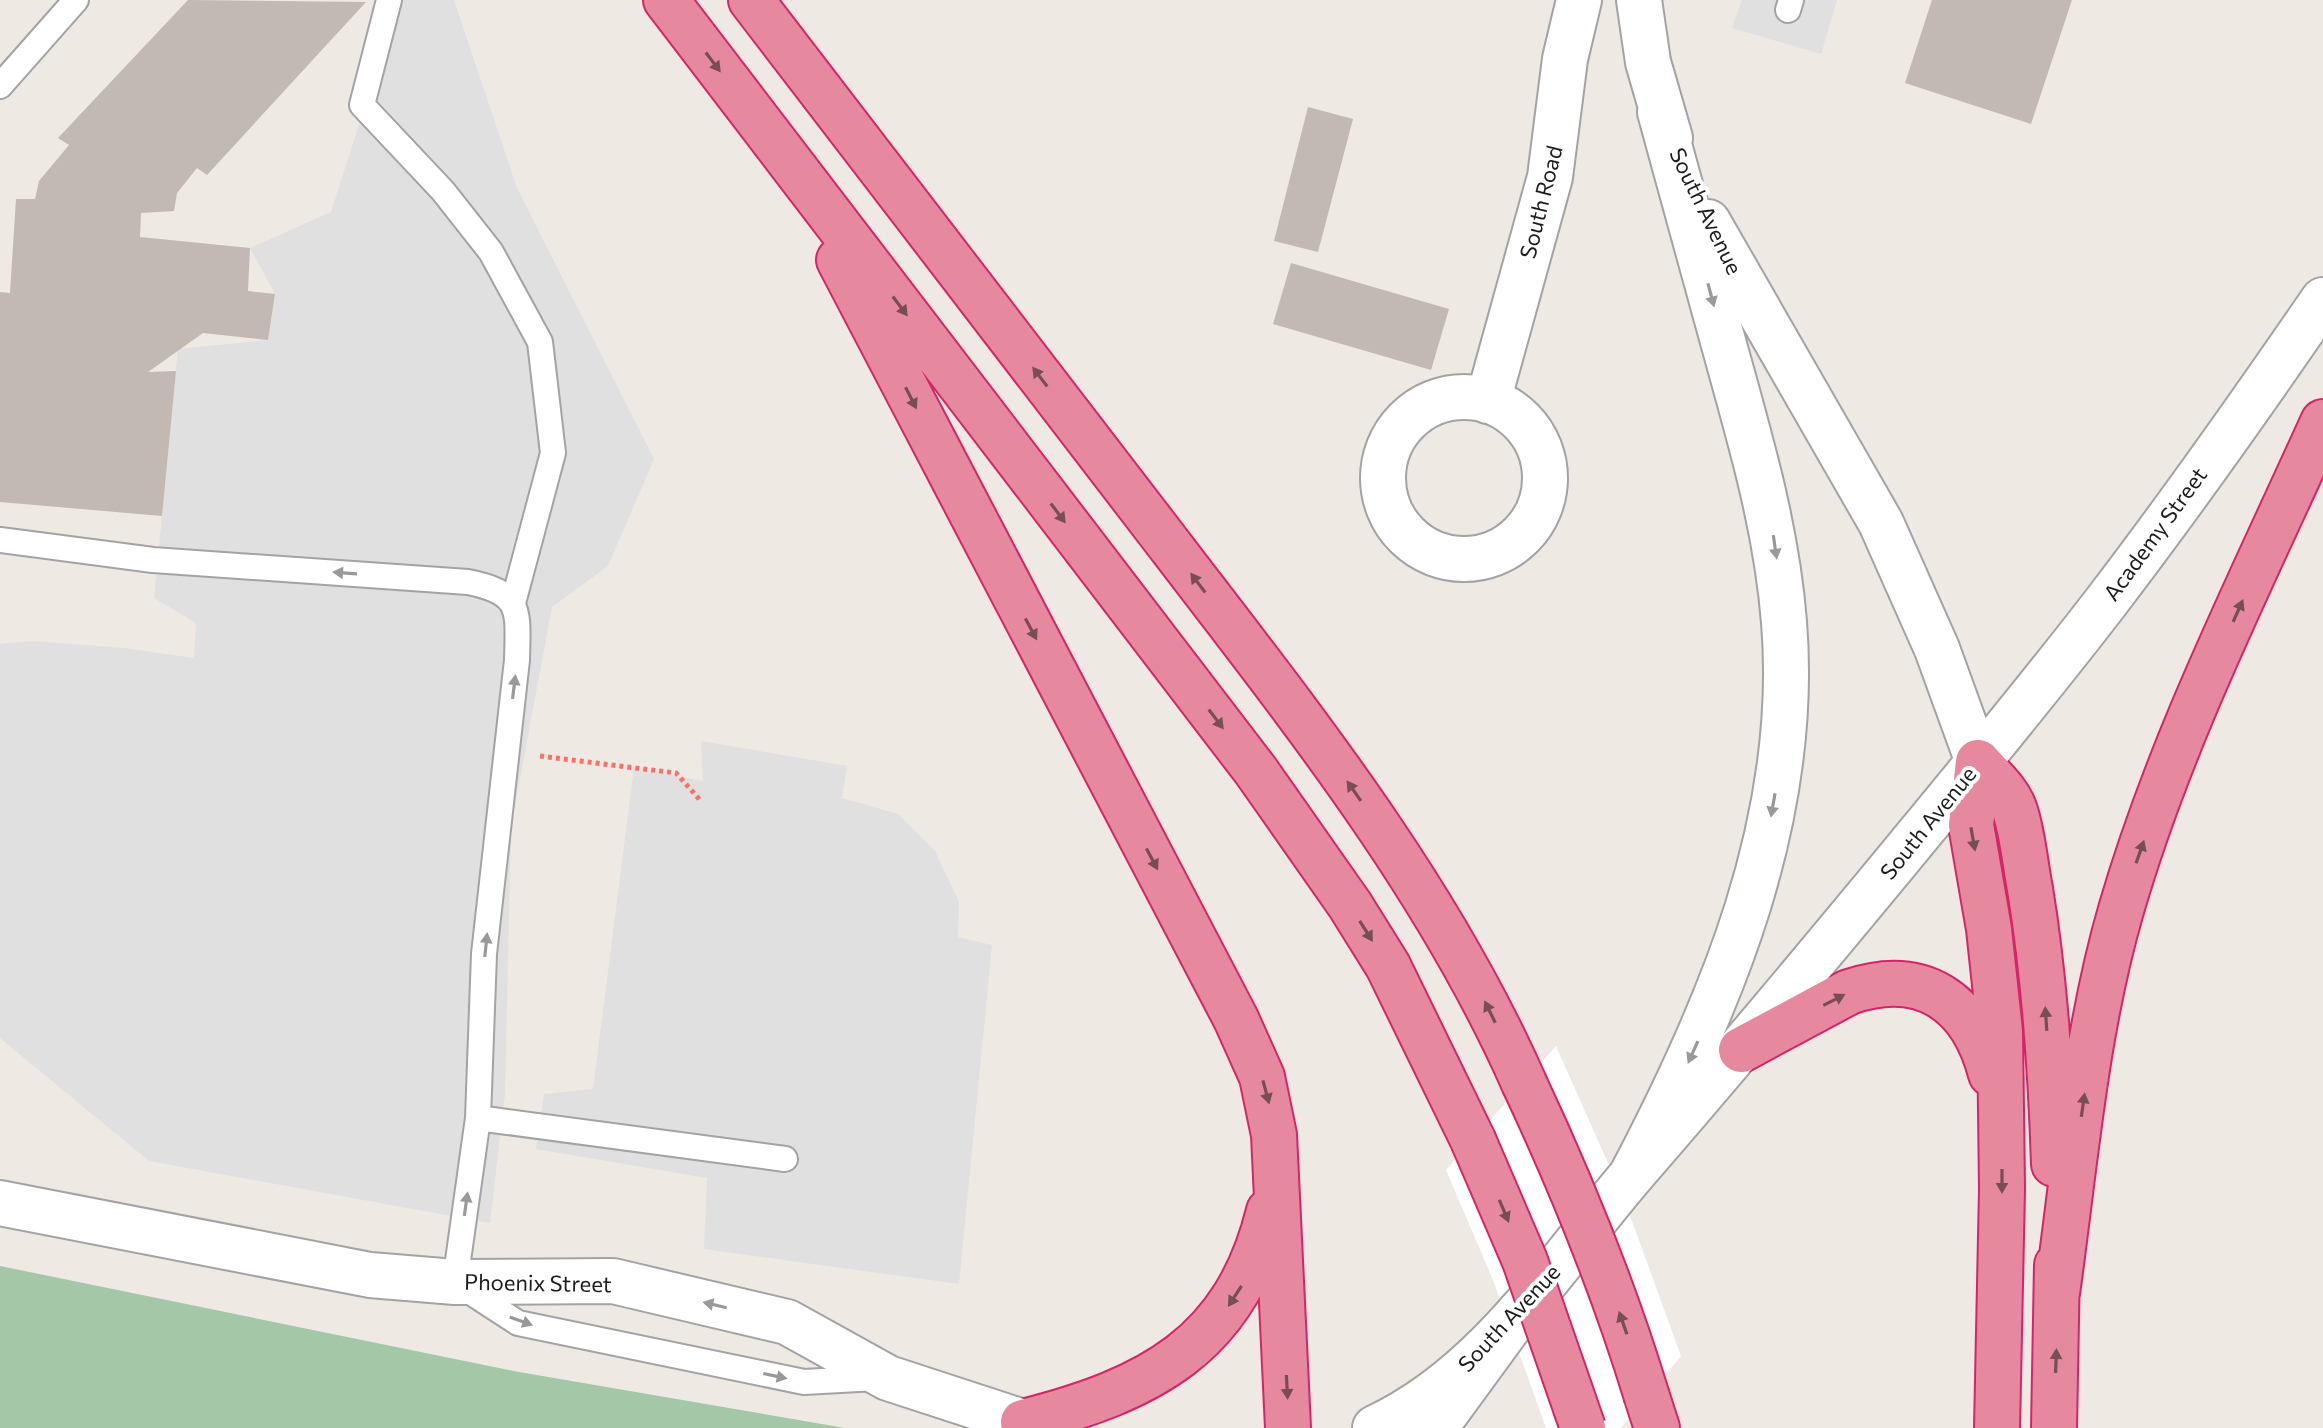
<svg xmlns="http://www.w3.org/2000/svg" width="2323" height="1428" font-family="Commissioner,sans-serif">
	<rect width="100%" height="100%" fill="#eee9e2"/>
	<path fill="#a3c7a7" d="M0,1266L519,1372L845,1428H0Z"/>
	<path fill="#e0e0e0" d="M399,0H454L517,188L654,459L608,566L552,607L511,827L505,1093L490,1223L149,1161L0,1038V644L32,641L124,648L194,658L196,623L154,598L178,349L268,340L275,294L250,248L331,212Z
		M1742,0H1837L1821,54L1732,28Z
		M701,741L847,766L842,798L898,814L935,851L959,902L958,937L992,945L959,1284L704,1249L707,1178L536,1149L544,1094L593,1089L634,768L703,781Z"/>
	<path fill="#fff" d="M1556,1046L1624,1199L1681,1356L1621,1428H1546L1493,1280L1446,1170Z"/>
	<path fill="#c2b9b2" d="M188,0L366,2L207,175L197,168L177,193L174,211L141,213L140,237L250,248L248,291L275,294L268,340L203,333L148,372L176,371L162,516L0,502V292L10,293L16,199H35L39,181L69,145L58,138Z
		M1932,0H2072L2031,124L1905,83Z
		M1308,107L1353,119L1318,252L1274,241Z
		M1291,263L1449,309L1431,370L1273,324Z"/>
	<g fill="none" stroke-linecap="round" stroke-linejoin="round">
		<g stroke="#a3a3a3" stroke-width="28">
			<path id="service" d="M389,0L362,105L443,191L491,252L540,342L553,453L513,603
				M1788,10L1791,0
				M0,86L76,0
				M0,540L153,560L468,582C523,593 518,610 517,660L484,954L478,1118L455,1282L518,1323L804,1382L877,1378
				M478,1118L785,1159"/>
		</g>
		<g stroke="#a3a3a3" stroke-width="48">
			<path id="minor" d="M1383 478a81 81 0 1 1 162 0a81 81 0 1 1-162 0Z
				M1488,401L1550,177L1565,59L1579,0
				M0,1203L370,1275L455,1282L613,1281L787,1322L888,1378L1023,1422L1057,1428
				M1375,1428C1490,1374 1557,1261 1637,1169C1730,1062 1820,954 1910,845C1976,765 2043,684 2106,602C2181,504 2253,402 2323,300"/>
		</g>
		<g stroke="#a3a3a3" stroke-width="48">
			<path id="tertiary" d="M1639,0L1648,62L1670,138
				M1708,222L1881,523L1937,649L1978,762
				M1632,1174C1721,1005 1800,818 1784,622C1777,533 1753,449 1729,363C1706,279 1683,195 1660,112
				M1435,1428L1519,1313"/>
		</g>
		<g stroke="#d72469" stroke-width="48">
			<path id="motorway" d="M666,0L1256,771L1350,905L1388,966L1473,1140
				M751,0C891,183 1031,365 1171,547C1301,717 1437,886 1524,1083
				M839,260L1236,1019L1262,1077L1274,1135L1288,1428
				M1978,762C1991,777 2009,792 2015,811C2023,835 2025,864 2030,889C2045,980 2051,1072 2054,1164
				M1978,762L1971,825L1989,929L2000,1031L2002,1189L1997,1428
				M1741,1050L1849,992C1922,967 1972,1001 1991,1074
				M2057,1293C2075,1165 2085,1034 2121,910C2170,741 2251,582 2323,422
				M1647,1397L1657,1428
				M1023,1422C1149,1390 1236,1346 1269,1211
				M2054,1428L2057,1265"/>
		</g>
		<path stroke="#f97168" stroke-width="5" stroke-dasharray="4 4" stroke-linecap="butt" d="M540,756L676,773L701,801"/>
		<use href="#service" stroke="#fff" stroke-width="24"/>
		<use href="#minor" stroke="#fff" stroke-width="44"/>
		<use href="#tertiary" stroke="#fff" stroke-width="44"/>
		<use href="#motorway" stroke="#e6899e" stroke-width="44"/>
		<g stroke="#d72469" stroke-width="48" stroke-linecap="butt">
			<path id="motorway-bridge" d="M1524,1083C1572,1185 1614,1289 1647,1397
				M1473,1140L1525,1261L1583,1428"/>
		</g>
		<use href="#motorway-bridge" stroke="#e6899e" stroke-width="44"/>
	</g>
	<defs><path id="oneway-solid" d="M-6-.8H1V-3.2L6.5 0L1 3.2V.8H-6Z" transform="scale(2)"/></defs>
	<g fill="#774d56">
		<use href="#oneway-solid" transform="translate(713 62) rotate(53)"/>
		<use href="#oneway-solid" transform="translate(900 306) rotate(53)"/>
		<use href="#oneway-solid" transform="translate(1040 377) rotate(-127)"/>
		<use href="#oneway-solid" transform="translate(911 398) rotate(63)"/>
		<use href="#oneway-solid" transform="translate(1058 513) rotate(53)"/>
		<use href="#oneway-solid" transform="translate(1198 583) rotate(-127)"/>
		<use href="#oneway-solid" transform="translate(2238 611) rotate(-66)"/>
		<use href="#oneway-solid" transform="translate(1031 629) rotate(62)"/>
		<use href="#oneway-solid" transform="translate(1216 719) rotate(53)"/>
		<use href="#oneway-solid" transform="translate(1354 791) rotate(-125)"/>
		<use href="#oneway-solid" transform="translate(1973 839) rotate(80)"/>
		<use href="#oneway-solid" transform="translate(2140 852) rotate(-71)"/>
		<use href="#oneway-solid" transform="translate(1152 859) rotate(62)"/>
		<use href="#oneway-solid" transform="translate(1366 931) rotate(58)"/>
		<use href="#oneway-solid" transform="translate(1834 1000) rotate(-27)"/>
		<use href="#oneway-solid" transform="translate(1490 1012) rotate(-116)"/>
		<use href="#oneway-solid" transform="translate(2046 1019) rotate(-94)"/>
		<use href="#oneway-solid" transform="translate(1266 1092) rotate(75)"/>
		<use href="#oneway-solid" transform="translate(2083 1105) rotate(-82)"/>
		<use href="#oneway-solid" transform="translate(2002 1181) rotate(90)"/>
		<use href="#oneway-solid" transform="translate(1504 1211) rotate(67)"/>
		<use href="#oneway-solid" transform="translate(1235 1296) rotate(123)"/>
		<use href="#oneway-solid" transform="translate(1623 1323) rotate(-109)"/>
		<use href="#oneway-solid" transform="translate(2056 1361) rotate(-88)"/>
		<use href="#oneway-solid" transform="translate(1287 1387) rotate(87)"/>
	</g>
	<g fill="#999">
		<use href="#oneway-solid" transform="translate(1711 295) rotate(75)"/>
		<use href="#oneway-solid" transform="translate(1775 547) rotate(82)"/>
		<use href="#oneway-solid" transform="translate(345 573) rotate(-176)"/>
		<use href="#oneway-solid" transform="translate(514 687) rotate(-83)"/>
		<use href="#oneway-solid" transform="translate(1773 805) rotate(100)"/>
		<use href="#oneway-solid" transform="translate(486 945) rotate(-84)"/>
		<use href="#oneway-solid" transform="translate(1693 1052) rotate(114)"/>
		<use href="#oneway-solid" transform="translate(466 1204) rotate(-82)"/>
		<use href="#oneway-solid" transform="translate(715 1305) rotate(-167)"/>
		<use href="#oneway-solid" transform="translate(521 1321) rotate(20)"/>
		<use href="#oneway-solid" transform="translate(775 1376) rotate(12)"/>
	</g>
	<g text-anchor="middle" stroke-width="8" stroke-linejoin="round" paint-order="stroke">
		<g font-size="22" fill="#1c1c1c" stroke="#fff">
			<text transform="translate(1541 202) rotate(-76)" y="8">South Road</text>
			<text transform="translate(1706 211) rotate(64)" y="8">South Avenue</text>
			<text transform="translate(2155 534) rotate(-54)" y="8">Academy Street</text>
			<text transform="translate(1928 823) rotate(-51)" y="8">South Avenue</text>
			<text transform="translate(538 1283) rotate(1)" y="8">Phoenix Street</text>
			<text transform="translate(1509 1318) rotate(-47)" y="8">South Avenue</text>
		</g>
	</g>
</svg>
